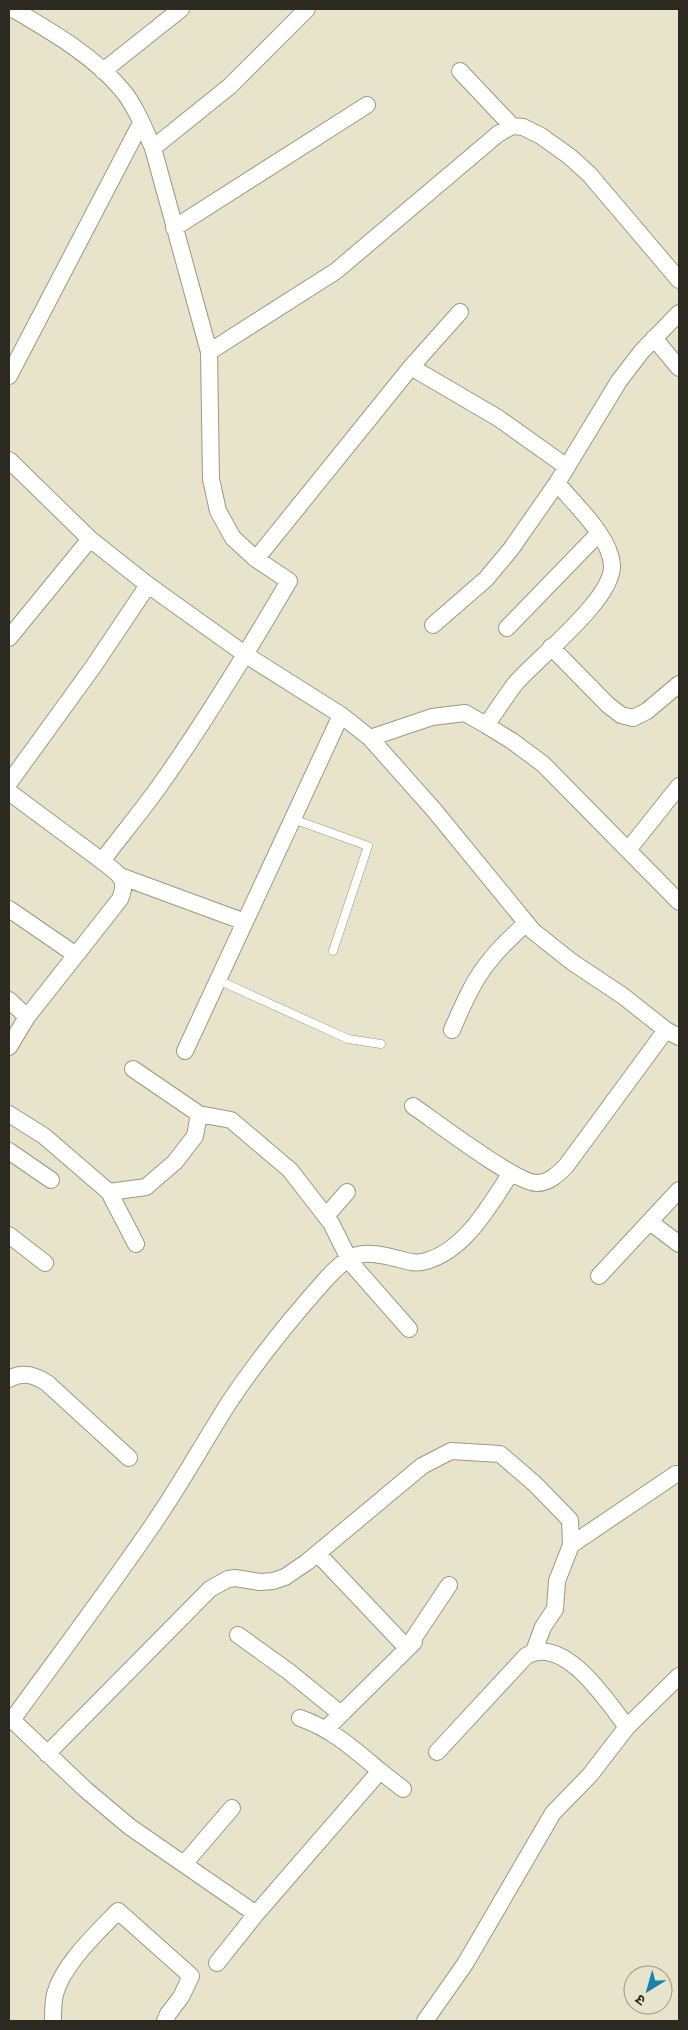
<svg xmlns="http://www.w3.org/2000/svg" width="688" height="2030" font-family="Manrope,'Noto Sans Devanagari',sans-serif">
	<rect width="100%" height="100%" fill="#e8e4cb"/>
	<g fill="none" stroke-linecap="round" stroke-linejoin="round">
		<g stroke="#9c9981" stroke-width="9">
			<path id="service" d="M293,819L368,846L333,951
				M218,980L348,1039L381,1044"/>
		</g>
		<g stroke="#9c9981" stroke-width="18">
			<path id="minor" d="M103,71L181,9
				M460,71L512,126
				M153,148L230,86L307,9
				M174,228L367,105
				M654,338L679,368
				M209,352L336,271L498,134L512,126L523,127L541,136L569,156L589,174L679,280
				M411,367L498,418L567,467
				M9,376L141,123
				M9,460L90,539L148,585L246,655L341,715L370,738L434,810L533,931L572,962L623,996L666,1030L679,1037
				M256,559L411,367L460,312
				M433,625L486,579L511,549L557,483L619,381L642,351L679,313
				M507,628L599,533
				M9,638L90,539
				M551,647L608,705L621,715L633,718L647,711L679,684
				M486,725L512,741L543,764L679,902
				M370,738L432,717L465,713L486,725C496,712 505,697 515,684C537,658 614,599 612,565C610,536 575,505 557,483
				M9,783L93,667L148,585
				M9,792L102,861C120,837 140,813 158,788C205,722 248,651 289,581L256,559L233,538L218,511L211,479L209,352L153,148C145,130 136,107 123,91C94,56 52,32 13,9
				M628,850L679,786
				M120,876L245,922
				M9,909L76,955L120,899C129,878 118,874 102,861
				M9,1000L27,1017
				M452,1030C463,1005 473,980 491,959C501,946 514,935 526,923
				M9,1047L27,1017L76,955
				M185,1051L341,715
				M133,1069L199,1114L231,1120L290,1170L331,1223L351,1263L409,1329
				M413,1106C435,1121 515,1183 537,1183C549,1183 558,1174 566,1166L666,1030
				M9,1114L44,1136L109,1192L136,1244
				M9,1151L51,1180
				M109,1192L146,1187L175,1162L195,1136L199,1114
				M326,1216L347,1192
				M650,1222L679,1244
				M9,1235L45,1263
				M599,1276L679,1190
				M9,1379C23,1371 35,1375 47,1383L129,1458
				M571,1545L676,1474H679
				M318,1554L407,1648L449,1585
				M238,1635L288,1671L341,1714
				M9,1717L86,1790L130,1827L256,1914L380,1771L403,1789
				M300,1718C332,1729 355,1750 380,1771
				M12,1720C60,1654 110,1588 156,1520C182,1482 205,1440 230,1401C259,1358 292,1317 327,1278C353,1250 363,1250 399,1259C409,1262 417,1264 426,1261C466,1250 490,1204 511,1173
				M326,1729L414,1642
				M437,1752L526,1656C564,1634 607,1701 627,1727
				M47,1754L210,1589L228,1579L235,1578L260,1582L273,1581L285,1577L307,1562L422,1466L451,1451L500,1454L535,1484L570,1520L571,1545L557,1581L555,1609L543,1627L534,1651
				M184,1864L232,1808
				M217,1963L256,1914
				M53,2021C53,2013 53,2002 55,1994C63,1964 97,1933 118,1911L191,1976L181,1997L168,2014L165,2021
				M425,2021L465,1964L553,1813L590,1775L627,1727L679,1676"/>
		</g>
		<use href="#service" stroke="#fff" stroke-width="8"/>
		<use href="#minor" stroke="#fff" stroke-width="16"/>
	</g>
	<rect width="688" height="2030" fill="none" stroke="#2b2920" stroke-width="20"/>
	<g transform="translate(648 1990) rotate(217)"><circle r="24" fill="#e8e4cb" stroke="#9c9987"/>
	<path d="M0-4L9 19L0 12L-9 19Z" fill="#1683ab"/>
	<text y="-8" font-size="14" font-weight="bold" text-anchor="middle" fill="#2b2920">उ</text>
	</g>
</svg>
